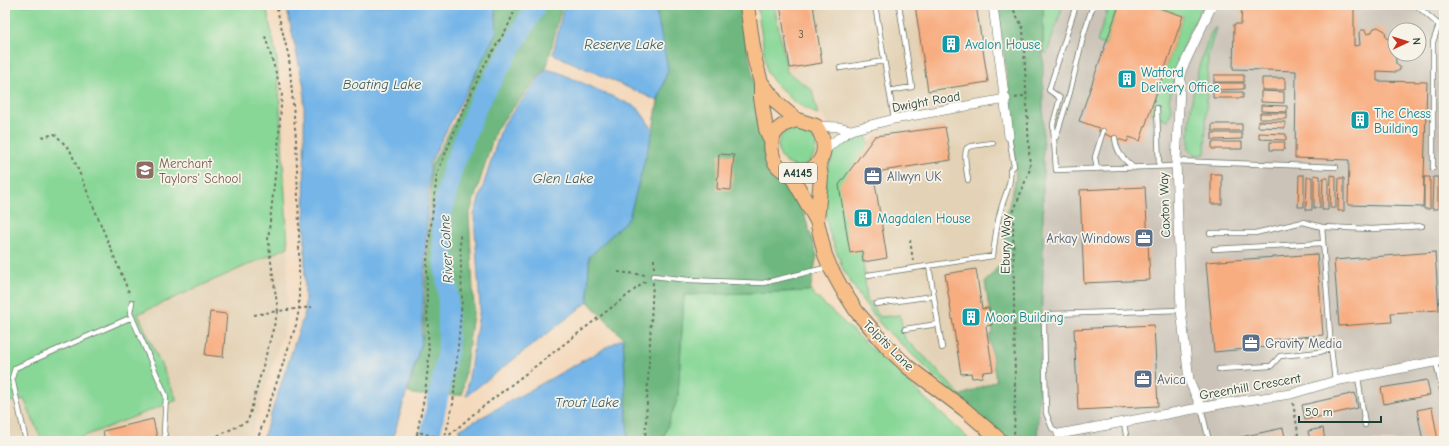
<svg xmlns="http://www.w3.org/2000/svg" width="1449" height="446" font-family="'Comic Neue',sans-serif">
	<rect width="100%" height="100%" fill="#f7f3e8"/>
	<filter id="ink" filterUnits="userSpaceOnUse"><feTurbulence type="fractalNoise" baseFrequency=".025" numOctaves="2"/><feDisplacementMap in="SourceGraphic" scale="8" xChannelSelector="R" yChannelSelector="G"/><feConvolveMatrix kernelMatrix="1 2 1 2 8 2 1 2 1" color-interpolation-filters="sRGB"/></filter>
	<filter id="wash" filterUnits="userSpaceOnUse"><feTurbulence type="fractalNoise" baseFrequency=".012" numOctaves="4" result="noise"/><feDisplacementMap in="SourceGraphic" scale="16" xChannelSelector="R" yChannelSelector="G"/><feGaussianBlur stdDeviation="0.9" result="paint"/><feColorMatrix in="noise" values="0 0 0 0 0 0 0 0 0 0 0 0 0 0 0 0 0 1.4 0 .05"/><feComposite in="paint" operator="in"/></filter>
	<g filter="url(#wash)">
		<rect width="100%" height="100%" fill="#f4d9bc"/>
		<path fill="#e3d2b5" d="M5,5H266L277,59L278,77L282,93L288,247L287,320L249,441H5Z
			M774,5H997L1010,99L1016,179L1004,222L1005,259L993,333L989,336L996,381L957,397L936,375L872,319L842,271L828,235L824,203L826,175L832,152L834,130L817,110L812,90L787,72Z"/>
		<path fill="#cbc3b8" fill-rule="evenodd" d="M1043,5H1444V441H1037L1043,272ZM1395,30H1419V54H1395Z"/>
		<path fill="#88d797" stroke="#548a66" d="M5,5H266L277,59L288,247L138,314L177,400L72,441H42L24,399L5,403Z
			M757,5H774L787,72L812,90L818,115L794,102L774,82L767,72Z
			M1043,5H1063L1047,53L1043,51Z
			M1109,5H1119L1105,45L1097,42Z
			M1151,5H1203L1186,39L1169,100L1172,109L1168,120L1150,113L1183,16Z
			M1216,27L1208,55L1205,154L1197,155L1190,152L1189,148C1189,112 1193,80 1206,46C1209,40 1210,32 1216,27Z
			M778 147a19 19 0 1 1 38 0a19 19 0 1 1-38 0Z
			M864,130L869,144L862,251L867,298L880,317L900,315L905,339L921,353L961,396L957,397L883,327L861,298L844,271L828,229L825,212L826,174L832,154L838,144L846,136Z
			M810,291L971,441H662L678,397L684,295Z"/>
		<path fill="#6eb880" stroke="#467a5a" d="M493,5H562L547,66L496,129L469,216L474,307L462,395H419L408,393L423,335L430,212L431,166L454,123L483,58Z
			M655,5H739L764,132V152L771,166L788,179L800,201L817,255L810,291L684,295L678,397L662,441H628L623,338L588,302L589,257L629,218L653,130L658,101L668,69Z
			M997,5H1043V272L1037,441H985L957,397L996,381L989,336L993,333L985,282L1005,259L1004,222L1016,179L1010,99Z"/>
		<path fill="#74b5e8" stroke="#4a798e" d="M286,5H495L497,31L430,163L421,344L392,441H262L305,312L304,87Z
			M564,5H655L668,69L658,101L553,54Z
			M546,69L560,73L638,108L653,130L629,218L589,257L588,302L466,396L480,307L474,215L502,126Z
			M623,338L628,441H460L459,430Z"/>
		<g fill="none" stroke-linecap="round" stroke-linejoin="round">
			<path stroke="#74b5e8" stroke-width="20" d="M429,441L448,350V292L444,264L441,218L452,170L477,106L534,9V5"/>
		</g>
		<g id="blocks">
			<path fill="#f8ad81" d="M780,5H813L822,63L790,68Z
				M915,5H976L988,82L928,91Z
				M1119,5H1151L1183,16L1140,141L1129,137L1127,142L1099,132V128L1079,121Z
				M1242,5H1354V46L1360,45L1359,33L1361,30H1365L1367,34L1371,33L1374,28L1378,27L1385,31L1386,38L1395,41L1396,64L1400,67V70L1396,72L1377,71V81L1427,82L1423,207L1348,205L1349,160L1295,158L1296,71L1233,69L1234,24H1241Z
				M1214,75H1244V82H1214Z
				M1262,78H1285V90H1262Z
				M1213,83H1244V89L1214,90Z
				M1261,91L1284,92V103L1261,102Z
				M1213,92H1243V98H1213Z
				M1261,105L1287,106V112L1261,111Z
				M1260,113H1287V119H1260Z
				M1258,121L1285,122V128L1258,127Z
				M1212,124H1242V131H1212Z
				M945,127L951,160L882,171L875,183L887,258L863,262L862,251L850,253L839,185L875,136Z
				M1212,133H1242V139L1212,140Z
				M1259,133L1286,134V140L1259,139Z
				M1212,142H1242V149H1212Z
				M1270,142H1285L1284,150H1270Z
				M719,154L734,155L731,190L717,189Z
				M1211,174H1222V204H1211Z
				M1299,175H1304V207H1298Z
				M1314,175L1320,176V208H1314Z
				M1331,175L1336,176V208H1330Z
				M1307,177H1312V210H1306Z
				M1424,177H1430V209H1424Z
				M1433,177H1438V209H1432Z
				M1323,178H1328V210H1322Z
				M1339,178H1344V211H1338Z
				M1145,187L1150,280L1084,283L1080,190Z
				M1435,252L1439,310L1391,313L1392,322L1339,326L1334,260Z
				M1317,254L1323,335L1268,340V347L1214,352L1206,262Z
				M976,269L982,309L989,308L992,325L986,326L993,371L983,372L982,377L972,378L971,373L961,374L945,274Z
				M210,312L227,314L223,357L205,355Z
				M1154,325L1158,406L1078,410L1074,329Z
				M1427,380L1430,395L1384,404L1381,388Z
				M1355,393L1358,408L1305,420L1302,405Z
				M1432,407L1438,441H1423L1417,410Z
				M153,419L158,441H105L103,431Z
				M1283,428L1286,441H1227V440Z
				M1323,428L1325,441H1310L1308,431Z"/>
		</g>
	</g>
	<g filter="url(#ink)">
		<use href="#blocks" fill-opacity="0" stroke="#6a7464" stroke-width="1"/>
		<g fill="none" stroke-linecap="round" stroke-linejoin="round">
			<g stroke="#6a7464" stroke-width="6">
				<path id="service" d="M875,5L894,119
					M1076,5L1049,90L1060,98L1053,124L1056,170L1176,166
					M1416,5L1439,25
					M840,68L884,61
					M889,91L912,87L899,5
					M1157,108L1159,167
					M1056,137L1070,92L1084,33L1093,5
					M1115,138C1117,153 1122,158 1134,168
					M1176,161L1336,167
					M1433,168V42L1439,25L1444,19
					M1097,169L1095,157L1103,131
					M968,180C967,174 963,153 967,148C971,145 987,144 993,143
					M1322,227L1372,229L1422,226
					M1210,233H1255L1303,222L1322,227L1331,348L1335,381
					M1214,249L1323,243
					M929,266L942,348
					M868,275L993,256C995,241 996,225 1001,209C1004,196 1012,184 1010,170L1014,166L1009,136
					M653,276L689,280L763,283L829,267
					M132,302L130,313L166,396L164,431L166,441
					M876,304L933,296
					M905,329L938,324
					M1436,362L1442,390
					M1219,369L1271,366L1280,356L1320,352L1331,348
					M1358,377L1365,425
					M1201,407L1209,441
					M1124,423L1127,441
					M1059,434L1052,428L1046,413L1044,324L1047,317L1051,314L1181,310
					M26,441L12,378L15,368L132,317"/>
			</g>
			<g stroke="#6a7464" stroke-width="10">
				<path id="minor" d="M993,5L1009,136
					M816,126L839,127L851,130
					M825,150L839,138L851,130L894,119L1006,99
					M1201,407L1189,380L1181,310L1176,161L1181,71L1212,5
					M1059,434L1226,403L1291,394L1335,381L1444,360"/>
			</g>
			<g stroke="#6a7464" stroke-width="16">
				<path id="primary" d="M747,5L755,61L761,82V98L766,129L771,141
					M761,82L778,104L797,120L816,126C847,171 776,192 772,152C771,148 771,144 772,140C775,128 785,123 797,120
					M790,173L817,221L825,255L830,267L841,287L857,312L890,350L908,367L964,409L1001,441
					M817,221L821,177L819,164"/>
			</g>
			<path stroke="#6a7464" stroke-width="2" stroke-dasharray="3 3" stroke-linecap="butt" d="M1011,5L1023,28L1030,169L1013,213L1015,391L1014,439
				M1015,98L1027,95
				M42,137L55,134L70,150L130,295
				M910,240L913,261
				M654,268V257
				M618,272L646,275
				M254,315L278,311L268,240L278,149L282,93L265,36
				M1293,403L1298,432L1297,441
				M417,434L425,393L429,357L427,306V260L437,174L462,113L485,64L507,28L517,5
				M445,439L476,412L646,281
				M207,441L248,421L278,311L312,307
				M257,441L296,325L299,309V227L296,139L289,58L276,5
				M414,441L418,432L444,439
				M444,441L453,404L462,300L460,235
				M645,441L653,282"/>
			<use href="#service" stroke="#fff" stroke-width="4.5"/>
			<use href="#minor" stroke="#fff" stroke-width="9"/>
			<use href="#primary" stroke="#f7be88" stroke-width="14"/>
		</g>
	</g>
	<defs>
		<g id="building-square" transform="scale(1)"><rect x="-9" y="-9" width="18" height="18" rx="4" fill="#0f9aa8" stroke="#f7f3e8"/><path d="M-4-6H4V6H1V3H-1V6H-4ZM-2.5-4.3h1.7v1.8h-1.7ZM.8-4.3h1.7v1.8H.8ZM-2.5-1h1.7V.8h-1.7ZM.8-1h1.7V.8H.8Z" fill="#fff"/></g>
		<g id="school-square" transform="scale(1)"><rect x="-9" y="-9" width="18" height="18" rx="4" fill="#8d6e63" stroke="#f7f3e8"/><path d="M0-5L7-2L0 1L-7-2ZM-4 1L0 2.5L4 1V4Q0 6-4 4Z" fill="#fff"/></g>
		<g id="office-square" transform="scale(1)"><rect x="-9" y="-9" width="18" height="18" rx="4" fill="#5c6f8a" stroke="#f7f3e8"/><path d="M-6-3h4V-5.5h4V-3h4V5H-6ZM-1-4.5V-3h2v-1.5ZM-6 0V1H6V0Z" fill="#fff"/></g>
	</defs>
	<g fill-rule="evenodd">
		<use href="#building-square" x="951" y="44"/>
		<use href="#building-square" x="1127" y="79"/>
		<use href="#building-square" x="1360" y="120"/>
		<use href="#school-square" x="145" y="170"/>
		<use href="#office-square" x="873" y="176"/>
		<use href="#building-square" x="863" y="218"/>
		<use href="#office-square" x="1144" y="238"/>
		<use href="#building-square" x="971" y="317"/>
		<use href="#office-square" x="1251" y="343"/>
		<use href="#office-square" x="1143" y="379"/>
	</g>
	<g text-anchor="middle" stroke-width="3.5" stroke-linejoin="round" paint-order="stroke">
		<g font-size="11" fill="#555947">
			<text x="801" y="38">3</text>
		</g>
		<rect fill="#f7f3e8" stroke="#60746a" stroke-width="1" x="779" y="163" width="38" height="20" rx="3"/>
		<g font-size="12" font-weight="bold" fill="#1f3d34">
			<text x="798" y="177">A4145</text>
		</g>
		<g font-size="13" fill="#0d838f" stroke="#f7f3e8" text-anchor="start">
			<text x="965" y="49">Avalon House</text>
			<text x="1141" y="77">Watford<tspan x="1141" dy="15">Delivery Office</tspan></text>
			<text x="1374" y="118">The Chess<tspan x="1374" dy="15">Building</tspan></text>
			<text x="877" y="223">Magdalen House</text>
			<text x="985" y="322">Moor Building</text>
		</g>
		<g font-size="13" fill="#1f3d34" stroke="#f7f3e8">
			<text transform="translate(926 101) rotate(-10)" y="5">Dwight Road</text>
			<text transform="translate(1164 205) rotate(-92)" y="5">Caxton Way</text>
			<text transform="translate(1005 244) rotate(-89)" y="5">Ebury Way</text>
			<text transform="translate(889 345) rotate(45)" y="5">Tolpits Lane</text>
			<text transform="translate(1250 386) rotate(-10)" y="5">Greenhill Crescent</text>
		</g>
		<g font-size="13" fill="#785e54" stroke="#f7f3e8" text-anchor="start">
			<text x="159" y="168">Merchant<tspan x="159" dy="15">Taylors' School</tspan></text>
		</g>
		<g font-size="13" fill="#4e5e75" stroke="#f7f3e8" text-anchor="start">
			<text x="887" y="181">Allwyn UK</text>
			<text x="1130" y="243" text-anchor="end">Arkay Windows</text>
			<text x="1265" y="348">Gravity Media</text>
			<text x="1157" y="384">Avica</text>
		</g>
		<g font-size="14" font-style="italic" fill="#345b61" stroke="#f7f3e8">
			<text x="624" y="49">Reserve Lake</text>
			<text x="382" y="89">Boating Lake</text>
			<text x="563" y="183">Glen Lake</text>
			<text transform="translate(446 249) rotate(-93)" y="5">River Colne</text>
			<text x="587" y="407">Trout Lake</text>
		</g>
	</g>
	<rect width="1449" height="446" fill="none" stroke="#f7f3e8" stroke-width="20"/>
	<g transform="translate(1407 42) rotate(86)"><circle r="19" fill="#f7f3e8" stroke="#a1aaa0"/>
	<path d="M0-3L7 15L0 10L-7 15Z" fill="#c8321e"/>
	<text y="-6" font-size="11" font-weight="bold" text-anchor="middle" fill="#1f3d34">N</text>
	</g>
	<path d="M1299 416v6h82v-6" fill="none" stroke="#1f3d34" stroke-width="2"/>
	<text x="1305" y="416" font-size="12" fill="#1f3d34" stroke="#f7f3e8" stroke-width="3" paint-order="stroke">50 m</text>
</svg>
